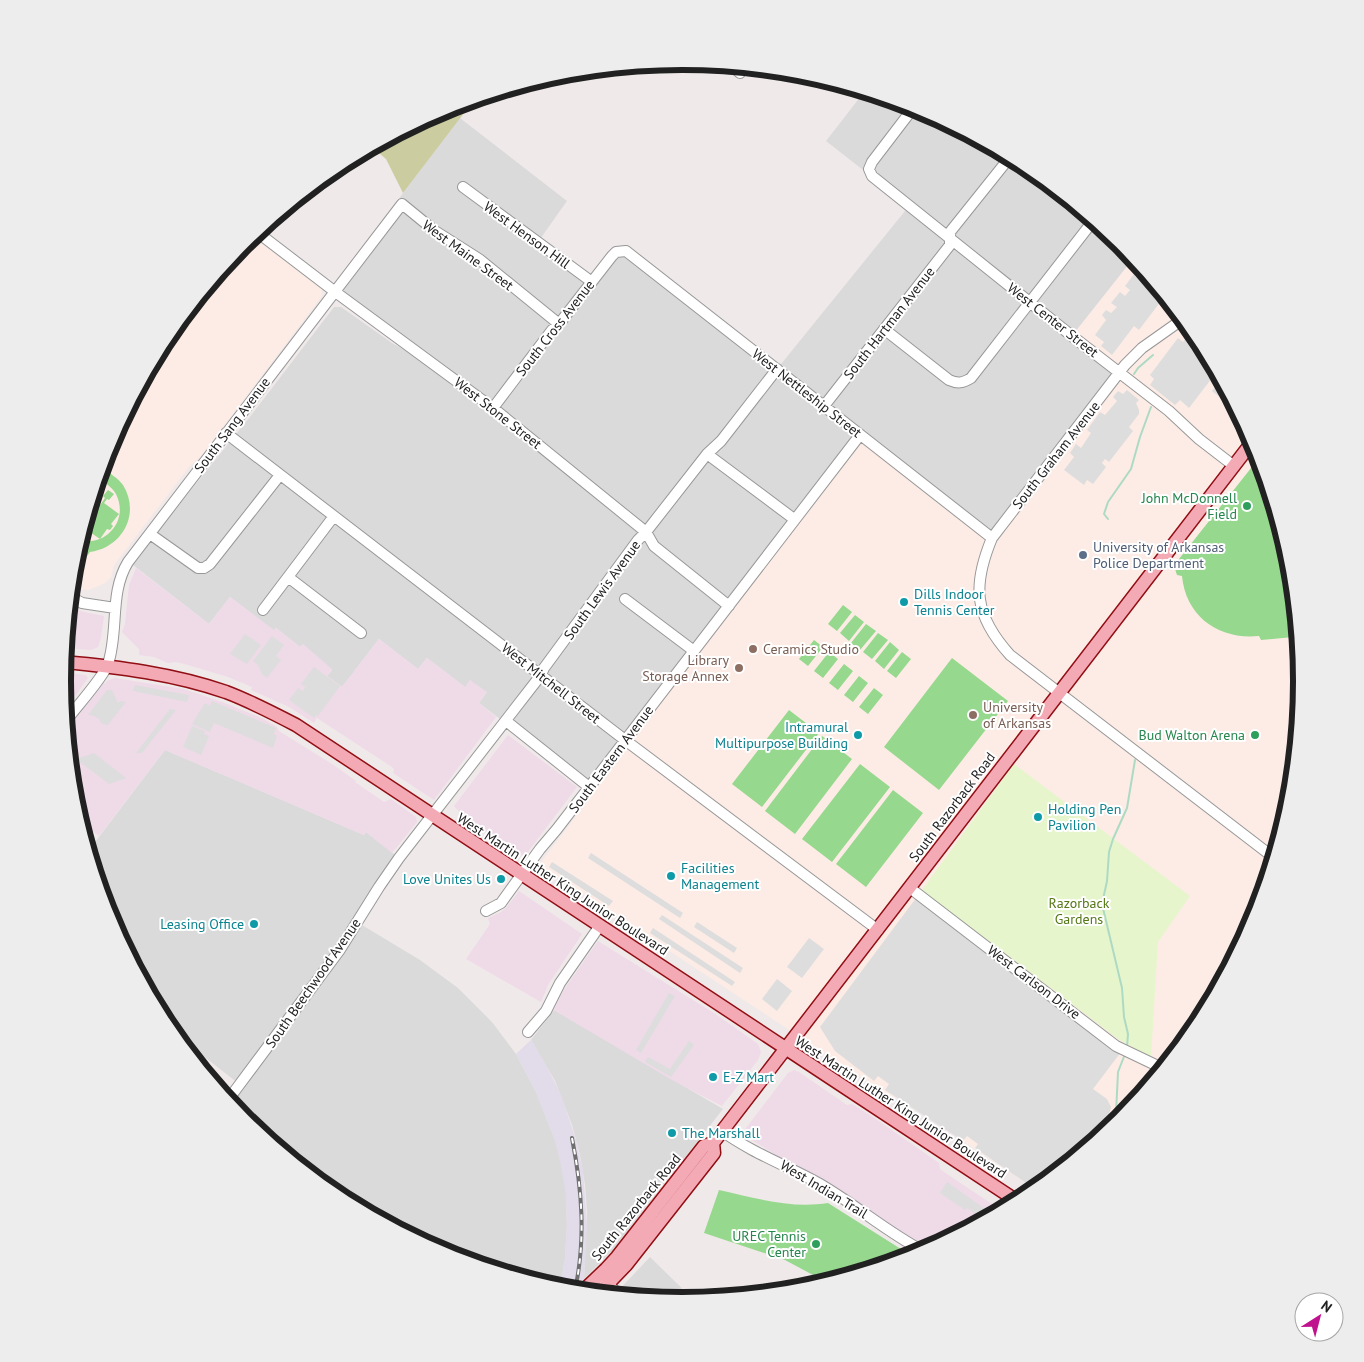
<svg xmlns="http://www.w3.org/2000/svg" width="1364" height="1362" font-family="'PT Sans',sans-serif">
	<rect width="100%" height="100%" fill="#f0e9e9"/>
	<path fill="#dbdadb" d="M864,92L919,109L1027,166L1120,243L1133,259L1072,336L1120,372L992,538L879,449L589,787L479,703L487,692L465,687L427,658L418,669L379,639L342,687L327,676L332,670L302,645L300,647L276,628L274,631L230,597L209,624L133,565L162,526L249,418L334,307H341L392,343L439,369L334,291L403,193L460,118L567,201L538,242L591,282L620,251L777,369L909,206L826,141Z
		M165,750L364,835L366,832L399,858L357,922L420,960L458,988L492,1022L516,1054L536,1092L555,1140L562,1166L566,1193L567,1226L565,1258L560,1289L445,1253L337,1196L244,1119L228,1100L239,1084L173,1032L167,1025L109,918L89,850Z
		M554,1010L723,1109L611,1252L584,1279L587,1213L585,1185L580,1155L572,1125L555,1081L531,1040Z
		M650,1257L694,1300L682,1301L615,1294Z"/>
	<path fill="#efdae8" d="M136,568L209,624L230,597L274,630L276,628L300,647L303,644L332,669L327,676L342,687L379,639L418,669L427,658L465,687L470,680L487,692L479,703L496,717L434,800L393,773L394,769L392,767L317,718L314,723L289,707L251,690L252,687L228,677L188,665L176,662L168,663L154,657L139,655V649L122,632L125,624L129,585Z
		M70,607L84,612L104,616L101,638L98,647L91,650L66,648Z
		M63,672L86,675L88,678L65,710L62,681Z
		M115,678L184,689L225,703L264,719L277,727L279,731L335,766L356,781L355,782L384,802L391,799L416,817L417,822L392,853L366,832L364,835L165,750L99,836L80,821L74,802L67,730L104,683L105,684L107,681Z
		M508,735L577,787L524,857L464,817L454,806Z
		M519,891L582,934L548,985L541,1002L466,959L490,924L488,918L501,912L506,908Z
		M598,941L717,1015L758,1044L761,1052L758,1060L722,1106L672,1080L554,1010L563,991Z
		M794,1070L799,1072L847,1105L852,1104L870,1115L939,1163L940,1169L950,1176L1001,1210L928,1249L899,1231L832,1185L781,1158L747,1137L746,1128L788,1073Z"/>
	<path fill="#e2dbe9" d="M531,1040L547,1067L561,1095L576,1140L583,1171L587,1227L584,1279L570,1290L560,1289L565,1258L567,1220L565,1188L559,1156L555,1140L536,1092L516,1054Z"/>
	<path fill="#fdece5" d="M252,236L318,286L322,289V296L202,455L189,467L114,565L111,577L105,583L89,590L71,588L74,560L110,444L167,336L244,243Z
		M1133,259L1197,337L1255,444L1290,560L1302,681L1290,802L1254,918L1197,1026L1120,1119L1035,1189L963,1141L902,1101L885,1093L539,865L626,750L672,679L860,435L992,537L1119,372L1072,336Z"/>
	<path fill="#cccca1" d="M474,100L403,193L386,159L372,147L445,108Z"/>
	<path fill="#e6f5cb" d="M1014,764L1190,896L1158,942L1151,1057L1118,1039L922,890Z"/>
	<path fill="#96d88e" d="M1259,458L1290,560L1297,632L1293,637L1261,640L1259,636C1219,640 1186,617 1182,576L1177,575L1175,569L1178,566L1175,564Z
		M102,467C109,473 118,478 123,485C141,514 122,548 90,552L84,560L76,554L80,541C107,546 129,520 116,494C112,487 105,483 99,478Z
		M108,490L114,494L109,500L107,499L104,503L119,514L111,524L113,526L110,530L107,529L100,539L84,528L105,498L103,496Z
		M843,605L852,612L837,631L828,624Z
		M855,615L864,622L849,641L840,633Z
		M866,624L876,631L860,650L851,643Z
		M878,633L888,640L872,659L863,652Z
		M814,640L823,647L808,666L799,659Z
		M890,642L899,650L884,669L875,661Z
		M829,652L838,659L823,678L814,671Z
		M902,652L911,659L896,678L887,671Z
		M952,658L1008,701L939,790L884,747Z
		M844,664L853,671L838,690L829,683Z
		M859,676L868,683L853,702L844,695Z
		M874,688L883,695L868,714L859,707Z
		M789,710L819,733L762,807L732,784Z
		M822,736L852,759L795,834L765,811Z
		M860,764L890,787L832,862L802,839Z
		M893,790L923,813L866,887L836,864Z
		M719,1190C755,1198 791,1209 828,1203L912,1256L826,1282L785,1260L704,1233Z"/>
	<path fill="#ddd" d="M1140,266L1164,297L1139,330L1134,326L1112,355L1101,346L1104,342L1095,335L1106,320L1102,315L1106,310L1111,313L1117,307L1111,303L1120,292L1125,296L1130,290L1125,286Z
		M1187,336L1204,348L1218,376L1215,374L1189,408L1180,400L1175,405L1150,385L1154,379L1150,375L1178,338L1183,342Z
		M1216,376L1220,379L1236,410L1212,391L1216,386L1211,382Z
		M1127,390L1139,400L1136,403L1139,410V414L1129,427L1133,431L1109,462L1105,459L1102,463L1106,467L1093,484L1087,480L1084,485L1064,470L1074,457L1070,453L1076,444L1081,448L1091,433L1087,430L1100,412L1105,415L1117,401L1113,397L1118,391L1123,394Z
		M245,634L261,645L247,664L230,654Z
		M272,636L284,645L276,656L281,660L267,678L262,674L258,665L253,661Z
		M314,667L340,686L318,716L316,715L314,718L289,700L298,688L303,691L305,687L301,684Z
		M135,685L189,695L187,702L133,691Z
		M107,690H112L118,703L120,701L126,702L108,725L102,724L99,719L94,716L88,715Z
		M212,701L276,728L274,734L277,736L273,748L214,723L210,732L192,724L205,703L210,706Z
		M170,709L176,710L142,753H136Z
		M192,726L205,731L204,734L209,736L201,755L183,747Z
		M94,753L126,778L109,784L76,759Z
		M591,853L683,913L680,918L588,858Z
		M552,862L613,901L609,906L549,867Z
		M922,890L1124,1048L1093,1089L1107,1099L1111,1107L1107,1122L1099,1133L1101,1135L1035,1189L975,1148L978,1144L967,1136L963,1141L885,1090L889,1084L878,1076L874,1081L835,1051L820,1027Z
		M662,915L743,968L740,973L659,919Z
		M697,922L737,948L734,953L694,927Z
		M653,928L735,982L732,986L650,933Z
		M809,938L824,949L802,978L787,967Z
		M777,979L792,991L777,1011L762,999Z
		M669,993L675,996L641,1053L636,1050Z
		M689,1041L694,1045L671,1077L645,1062L648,1057L670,1069Z
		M947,1182L988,1211L985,1219L983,1220L967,1208L965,1210L940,1193Z"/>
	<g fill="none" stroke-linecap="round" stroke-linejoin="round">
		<path stroke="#addac4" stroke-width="2" d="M1134,374L1138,368L1153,355
			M1108,519L1104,514L1108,502L1131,469L1140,437L1151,407
			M1127,1047L1128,1034L1124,1017L1122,988L1102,904L1107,881L1109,852L1113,839L1127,808L1135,760
			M1112,1126L1116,1113L1118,1072L1125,1054"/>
		<g stroke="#989898" stroke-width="12">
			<path id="minor" d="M732,66L740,73
				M914,107L872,162L869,169L872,176L1072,336L1169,411L1199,439L1234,466
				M463,187L592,282
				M257,232L334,291L493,408L646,532L654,546L729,606
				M1183,319L1142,348L1125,365L992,538C972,586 974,615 1010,655L1273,857
				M884,329L949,380C958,384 963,383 971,378L1093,221
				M824,406L950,245V232L1010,157
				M493,408L552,330L559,324L612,256L616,252L626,251L992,538
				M226,433L625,740L878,930
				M707,454L794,519
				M150,534L198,568H204L210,564L280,475
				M288,577L361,633
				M71,597L82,603L115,608
				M625,599L694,651
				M263,610L334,516
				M66,721C76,707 103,678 108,664C119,631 109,593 128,562L402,204L435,231L479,259L559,324
				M506,721L589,787
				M910,888L1116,1046L1162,1068
				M486,911L501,903L540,849L557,829L860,435
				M528,1032L546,1011L560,983L599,927
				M228,1100L339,951L379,887L399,858L541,675L544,668L638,540L646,532L707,454L721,441L777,369
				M722,1131C752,1153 788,1166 820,1184C856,1205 887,1232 923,1251
				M602,1279L620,1295"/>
		</g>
		<g stroke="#910e14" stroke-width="15">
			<path id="major" d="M64,662C119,667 174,674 226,692C250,701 273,713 296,725L1017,1201
				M583,1291L606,1269L617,1257L704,1146L713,1143L1253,441
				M599,1293L626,1265L714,1153L713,1143"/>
		</g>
		<use href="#minor" stroke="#fff" stroke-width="10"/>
		<use href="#major" stroke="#f4aab5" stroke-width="12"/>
		<g stroke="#6f6f6f" stroke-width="4">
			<path id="rail" d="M572,1138C582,1189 586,1239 575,1290"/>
		</g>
		<use href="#rail" stroke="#fff" stroke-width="2" stroke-dasharray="5.5" stroke-linecap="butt"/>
	</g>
	<g fill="#2e9e5b" stroke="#fff" stroke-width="2">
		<circle cx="1247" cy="506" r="5"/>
		<circle cx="1255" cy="735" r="5"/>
		<circle cx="816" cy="1244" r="5"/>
	</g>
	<circle fill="#5c6f8a" stroke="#fff" stroke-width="2" cx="1083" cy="555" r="5"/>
	<g fill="#0f9aa8" stroke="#fff" stroke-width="2">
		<circle cx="904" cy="602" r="5"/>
		<circle cx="858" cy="735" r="5"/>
		<circle cx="1038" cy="817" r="5"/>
		<circle cx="671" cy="876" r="5"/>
		<circle cx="501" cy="879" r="5"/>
		<circle cx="254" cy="924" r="5"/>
		<circle cx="713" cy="1077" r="5"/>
		<circle cx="672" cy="1133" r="5"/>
	</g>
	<g fill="#8d6e63" stroke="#fff" stroke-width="2">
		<circle cx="753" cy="649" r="5"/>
		<circle cx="739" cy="668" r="5"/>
		<circle cx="973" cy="715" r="5"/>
	</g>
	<g text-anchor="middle" stroke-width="4" stroke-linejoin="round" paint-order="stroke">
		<g font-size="14" fill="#212121" stroke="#fff">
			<text transform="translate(527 235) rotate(36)" y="5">West Henson Hill</text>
			<text transform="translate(468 255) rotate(36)" y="5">West Maine Street</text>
			<text transform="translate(1053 320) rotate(38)" y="5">West Center Street</text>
			<text transform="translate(889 323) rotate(-52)" y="5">South Hartman Avenue</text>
			<text transform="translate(555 328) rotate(-52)" y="5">South Cross Avenue</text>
			<text transform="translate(807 393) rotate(38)" y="5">West Nettleship Street</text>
			<text transform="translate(498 413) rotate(38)" y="5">West Stone Street</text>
			<text transform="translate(232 425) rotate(-53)" y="5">South Sang Avenue</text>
			<text transform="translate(1056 455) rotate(-52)" y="5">South Graham Avenue</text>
			<text transform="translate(602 590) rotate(-54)" y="5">South Lewis Avenue</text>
			<text transform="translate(551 683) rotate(38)" y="5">West Mitchell Street</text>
			<text transform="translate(611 759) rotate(-53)" y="5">South Eastern Avenue</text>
			<text transform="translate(952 807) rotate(-53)" y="5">South Razorback Road</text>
			<text transform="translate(563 884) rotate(33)" y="5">West Martin Luther King Junior Boulevard</text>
			<text transform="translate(1034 982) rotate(37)" y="5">West Carlson Drive</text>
			<text transform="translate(313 983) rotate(-55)" y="5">South Beechwood Avenue</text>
			<text transform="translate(901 1107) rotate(33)" y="5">West Martin Luther King Junior Boulevard</text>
			<text transform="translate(824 1189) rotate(31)" y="5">West Indian Trail</text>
			<text transform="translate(636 1207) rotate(-51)" y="5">South Razorback Road</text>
		</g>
		<g font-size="14" fill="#27864d" stroke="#fff" text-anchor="end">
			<text x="1237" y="503">John McDonnell<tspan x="1237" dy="16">Field</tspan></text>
			<text x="1245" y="740">Bud Walton Arena</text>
			<text x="806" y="1241">UREC Tennis<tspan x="806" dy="16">Center</tspan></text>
		</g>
		<g font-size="14" fill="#4e5e75" stroke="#fff" text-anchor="start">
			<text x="1093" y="552">University of Arkansas<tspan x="1093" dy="16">Police Department</tspan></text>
		</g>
		<g font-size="14" fill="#0d838f" stroke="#fff" text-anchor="start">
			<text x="914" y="599">Dills Indoor<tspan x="914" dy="16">Tennis Center</tspan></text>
			<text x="848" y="732" text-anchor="end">Intramural<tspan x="848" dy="16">Multipurpose Building</tspan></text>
			<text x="1048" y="814">Holding Pen<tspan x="1048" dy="16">Pavilion</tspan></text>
			<text x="681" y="873">Facilities<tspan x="681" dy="16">Management</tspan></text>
			<text x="491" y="884" text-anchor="end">Love Unites Us</text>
			<text x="244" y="929" text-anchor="end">Leasing Office</text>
			<text x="723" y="1082">E-Z Mart</text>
			<text x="682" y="1138">The Marshall</text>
		</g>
		<g font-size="14" fill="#785e54" stroke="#fff" text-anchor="start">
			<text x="763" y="654">Ceramics Studio</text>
			<text x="729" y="665" text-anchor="end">Library<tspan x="729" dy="16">Storage Annex</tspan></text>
			<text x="983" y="712">University<tspan x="983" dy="16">of Arkansas</tspan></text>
		</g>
		<g font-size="14" fill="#547816" stroke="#fff">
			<text x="1079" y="908">Razorback<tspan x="1079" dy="16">Gardens</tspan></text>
		</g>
	</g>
	<path d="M0 0H1364V1362H0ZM71 681a611 611 0 1 1 1222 0a611 611 0 1 1-1222 0Z" fill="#ededed" fill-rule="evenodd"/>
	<path fill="none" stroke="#212121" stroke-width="6" d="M71 681a611 611 0 1 1 1222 0a611 611 0 1 1-1222 0Z"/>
	<g transform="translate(1319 1317) rotate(36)"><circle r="24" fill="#ffffff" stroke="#a6a6a6"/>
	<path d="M0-4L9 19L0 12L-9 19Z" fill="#c0128f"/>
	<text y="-8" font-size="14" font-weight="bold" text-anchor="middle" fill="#212121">N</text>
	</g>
</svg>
